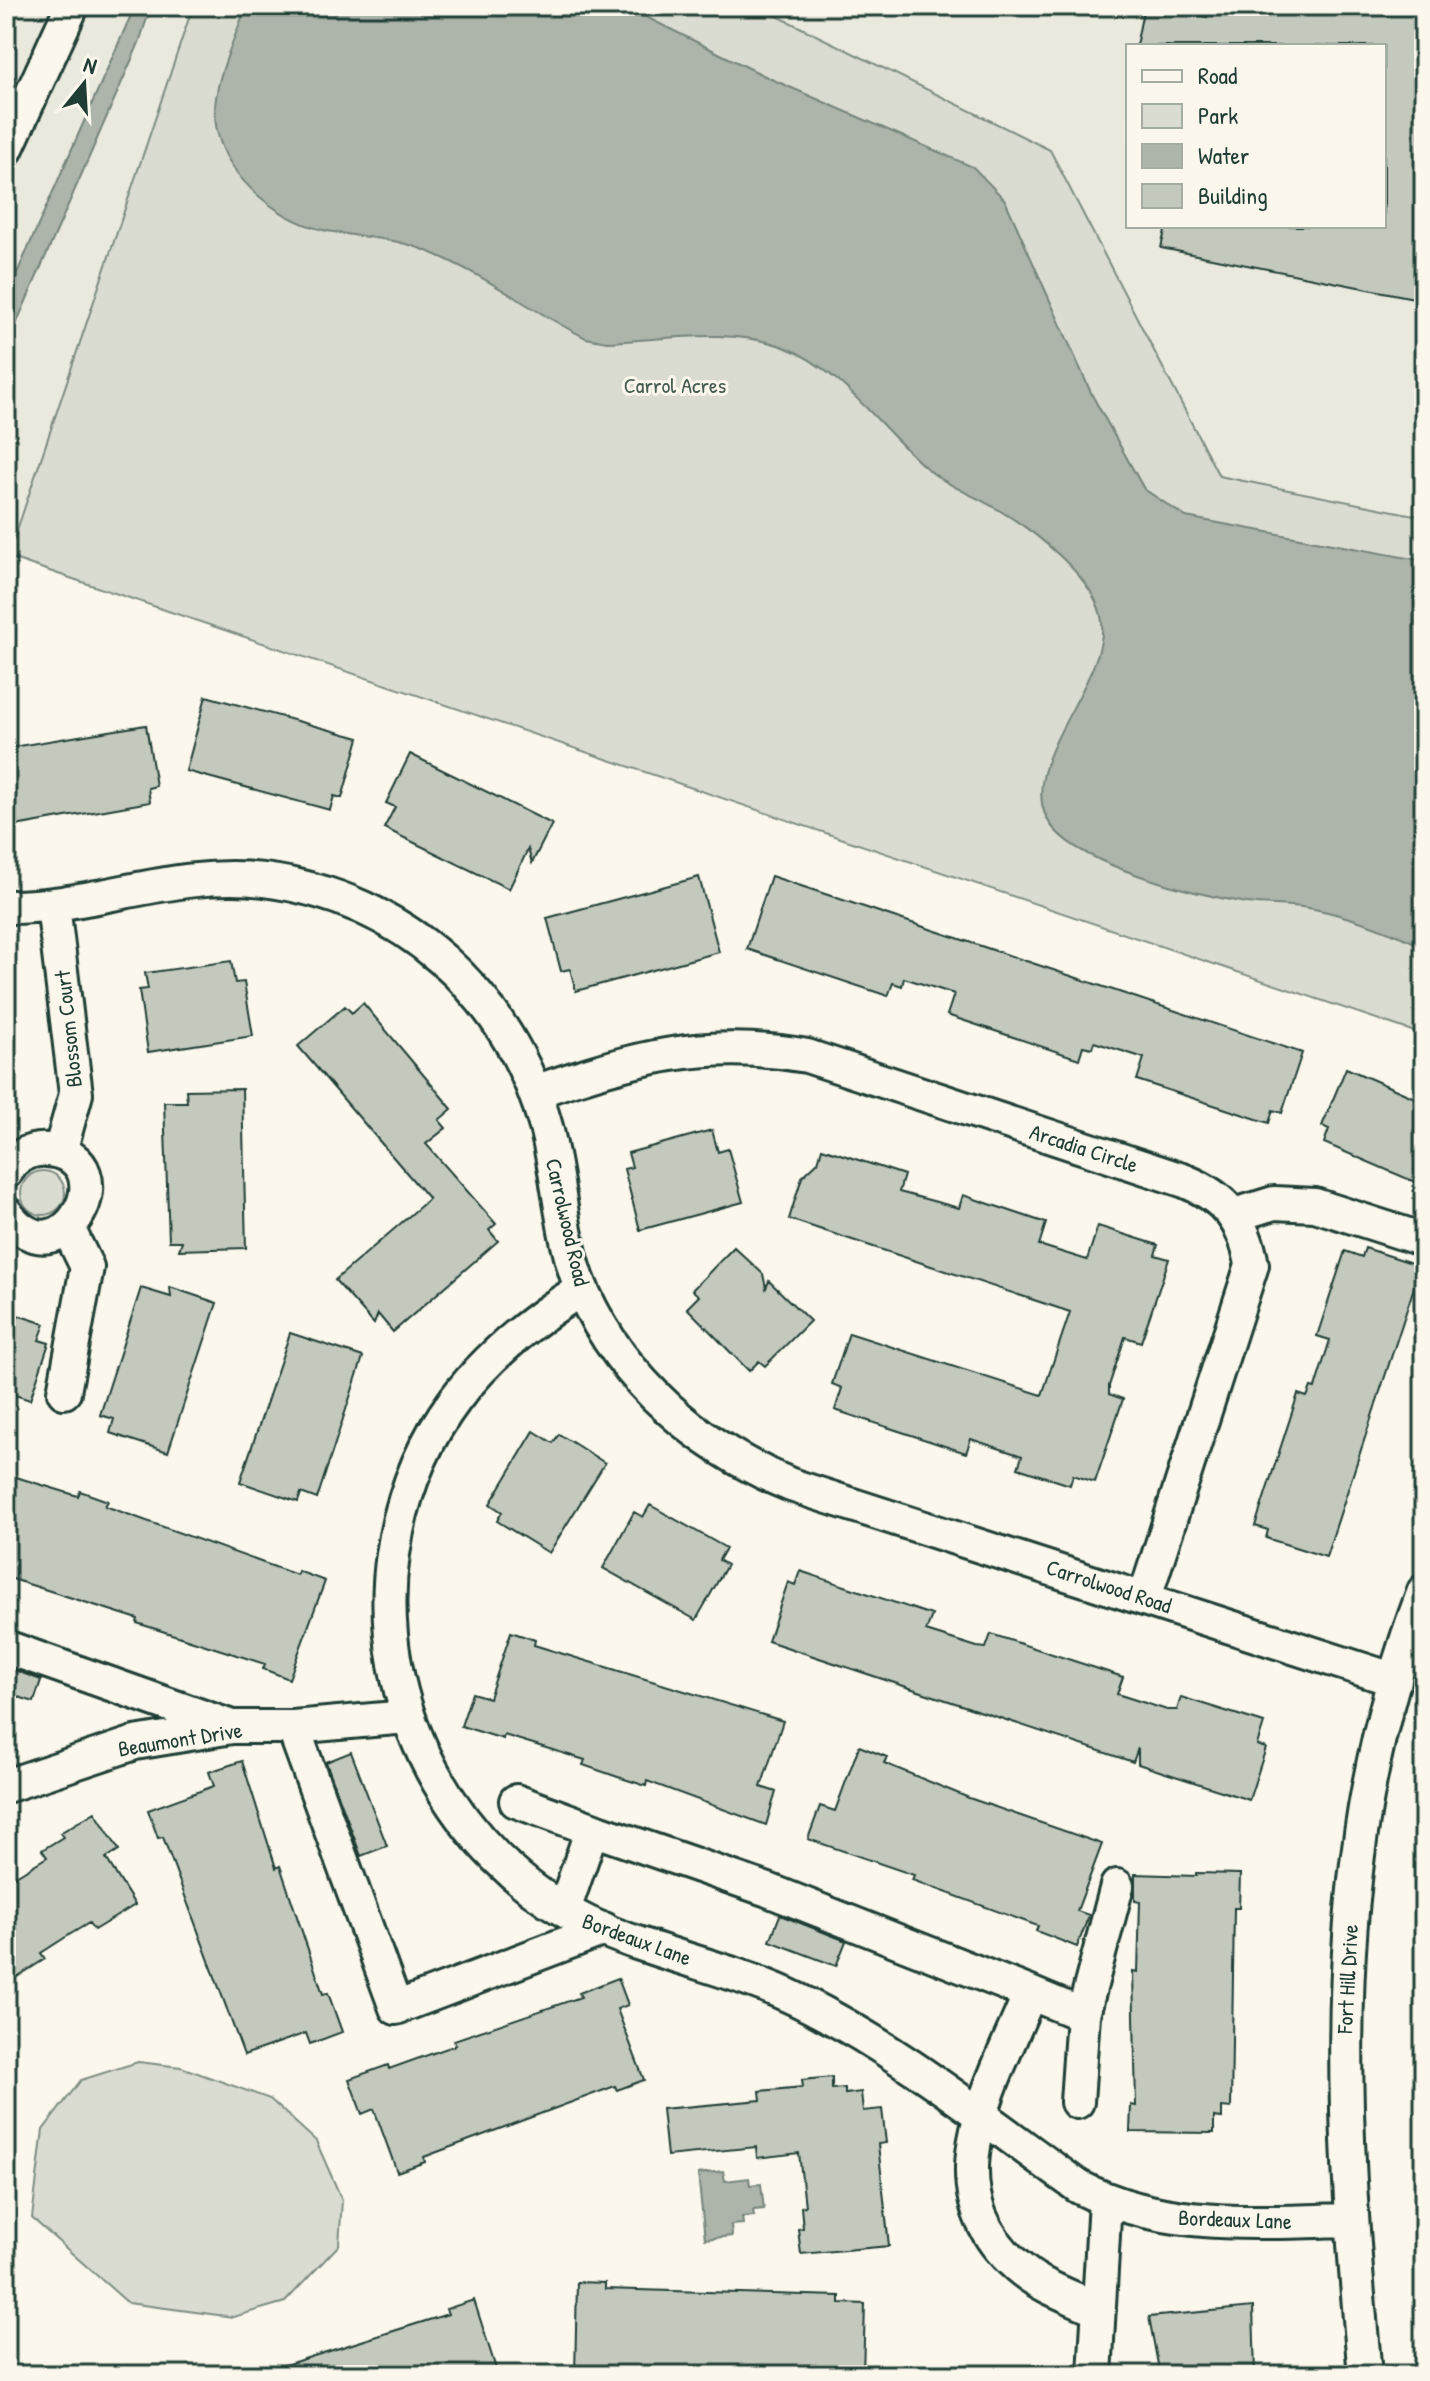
<svg xmlns="http://www.w3.org/2000/svg" width="1430" height="2381" font-family="'Patrick Hand',sans-serif">
	<rect width="100%" height="100%" fill="#fbf7ec"/>
	<filter id="ink" filterUnits="userSpaceOnUse"><feTurbulence type="fractalNoise" baseFrequency=".0125" numOctaves="2"/><feDisplacementMap in="SourceGraphic" scale="16" xChannelSelector="R" yChannelSelector="G"/><feConvolveMatrix kernelMatrix="1 2 1 2 8 2 1 2 1" color-interpolation-filters="sRGB"/></filter>
	<g filter="url(#ink)">
		<path fill="#eae9de" fill-rule="evenodd" d="M6,6H193L6,564Z
			M757,6H1424V517L1219,476L1050,150ZM1128,46H1384V226H1128Z"/>
		<path fill="#dbdcd1" stroke="#7d8c82" stroke-width="2" d="M193,6H757L1050,150L1219,476L1424,517V1035L8,557Z
			M21 1193a22 22 0 1 1 44 0a22 22 0 1 1-44 0Z
			M138,2062L181,2067L270,2099L316,2141L342,2200L339,2245L285,2302L233,2317L128,2303L32,2218L43,2130L81,2080Z"/>
		<path fill="#adb4aa" stroke="#74847b" stroke-width="2" d="M135,6H151L139,43L6,347V298Z
			M246,6H624L769,78L973,167L1005,200L1092,395L1144,489L1186,517L1424,561V947C1388,930 1353,917 1314,909C1292,904 1269,906 1247,903C1198,895 1086,867 1054,829C1006,773 1108,685 1102,623C1099,580 1033,530 997,509C973,495 945,485 924,466C880,427 840,368 784,347C729,327 663,340 607,342L586,338C529,310 479,270 419,248C388,237 355,237 323,230C273,218 219,172 215,117C213,81 235,40 246,6Z
			M723,2171L725,2181L749,2178L750,2185L761,2184L764,2209L753,2210L754,2216L742,2217L743,2224L731,2225L732,2236L705,2239L698,2174Z"/>
		<path fill="#c4c9be" stroke="#1f3d34" stroke-width="2" d="M1144,6L1207,17L1209,6H1424V300L1161,248L1166,226H1384V46H1136Z
			M206,696L359,738L342,798L334,796L330,810L186,771Z
			M146,725L156,786L148,788L150,802L15,826L11,803L6,804V748Z
			M410,754L552,824L532,863L528,849L509,889L384,828L395,807L386,803Z
			M771,876L1302,1053L1282,1113L1273,1110L1269,1123L1137,1080L1144,1058L1094,1042L1092,1048L1083,1046L1079,1059L947,1015L954,994L904,978L902,986L893,983L888,996L747,949Z
			M699,877L719,952L576,991L570,969L561,971L547,918Z
			M231,961L235,983L244,982L253,1036L148,1052L139,990L148,989L145,973Z
			M363,1003L452,1109L439,1120L446,1128L426,1144L496,1224L489,1230L498,1241L393,1332L378,1314L374,1324L335,1280L429,1199L298,1046L345,1006L352,1013Z
			M1346,1068L1424,1102V1186L1324,1143L1329,1129L1322,1126Z
			M242,1089L246,1248L179,1250L182,1241H169L164,1102H187L186,1090Z
			M712,1130L718,1152L728,1149L743,1202L640,1230L624,1169L632,1167L628,1153Z
			M822,1148L904,1175L899,1192L959,1208L963,1195L1046,1223L1039,1245L1087,1260L1098,1226L1158,1245L1155,1255L1169,1259L1141,1342L1125,1337L1109,1386V1394L1123,1399L1095,1482L1073,1475L1070,1485L1018,1468L1022,1456L971,1439L966,1453L835,1410L842,1388L832,1384L849,1333L1042,1395L1070,1312L789,1219L802,1177L818,1162Z
			M734,1247L763,1274L766,1288L769,1281L810,1321L765,1366L759,1361L749,1371L687,1308L699,1296L692,1290Z
			M1365,1248L1421,1266L1326,1557L1266,1538L1268,1530L1255,1526L1298,1394L1307,1397L1311,1387L1315,1388L1330,1340L1317,1336L1345,1251L1362,1257Z
			M170,1287L217,1303L168,1452L110,1433L114,1419L100,1415L141,1288L171,1297Z
			M11,1313L45,1324L39,1340L49,1343L30,1400L6,1392V1329Z
			M290,1333L363,1357L317,1499L301,1493L298,1502L240,1482Z
			M534,1431L553,1443L559,1434L605,1463L549,1553L497,1521L502,1512L490,1504Z
			M6,1474L78,1496L80,1491L108,1501L105,1506L297,1575L298,1571L325,1581L289,1679L263,1669L265,1664L137,1623L138,1619L6,1577Z
			M650,1505L726,1548L719,1560L727,1565L696,1620L603,1568L634,1512L643,1517Z
			M800,1571L932,1615L926,1631L977,1647L986,1648L991,1634L1123,1677L1117,1694L1167,1710H1177L1181,1697L1264,1723L1257,1745L1266,1748L1249,1800L1138,1764V1748L1133,1762L768,1641L788,1582L795,1585Z
			M511,1632L535,1640L534,1645L783,1721L761,1787L776,1792L766,1825L647,1781L646,1786L618,1777L583,1765L585,1760L504,1735L503,1739L461,1726L472,1693L489,1698Z
			M6,1667L41,1680L34,1702L6,1693Z
			M859,1746L887,1757L884,1763L969,1798L1102,1844L1077,1911L1089,1915L1077,1947L1036,1931L1038,1926L912,1880L914,1875L808,1839L820,1806L835,1811Z
			M351,1752L387,1846L361,1856L326,1762Z
			M242,1761L276,1868L280,1866L323,1994L328,1993L342,2032L310,2044L306,2033L244,2055L163,1837L158,1838L148,1810L214,1786L209,1772Z
			M95,1812L119,1850L106,1858L135,1905L94,1930L89,1923L69,1935L41,1953L45,1959L6,1984V1882L47,1857L42,1850L63,1837L60,1833Z
			M1196,1873L1240,1874L1239,1908H1234L1231,2108L1222,2107V2118L1214,2117V2133L1130,2132L1131,2105L1136,2106L1133,1971L1138,1972L1140,1902L1135,1901V1874L1196,1876Z
			M780,1915L846,1941L836,1966L770,1941Z
			M618,1978L628,2005L617,2009L644,2080L617,2090L615,2086L424,2157L425,2162L397,2172L374,2109L362,2114L349,2079L388,2065L389,2069L456,2045L454,2040L581,1997L579,1993Z
			M832,2077V2089L845,2088V2094L861,2092L863,2111L882,2109L886,2143L878,2144L889,2246L801,2254L798,2229L803,2228L801,2207L805,2206L799,2153L757,2158L756,2147L667,2156L662,2109L761,2100L760,2091L803,2087L802,2080Z
			M577,2282L605,2283V2289L840,2296V2303L865,2304L863,2375H575Z
			M474,2300L498,2375H273L272,2369L448,2314L446,2309Z
			M1253,2307L1255,2375H1160L1149,2317Z"/>
		<g fill="none" stroke-linecap="round" stroke-linejoin="round">
			<g stroke="#1f3d34" stroke-width="38">
				<path id="minor" d="M6,150L72,6
					M53,905L76,1094L60,1152
					M6,907C93,908 175,869 264,880C403,898 509,993 546,1127C560,1181 561,1242 583,1292C624,1383 701,1448 791,1485L1395,1680
					M535,1092C630,1058 706,1038 807,1056L1185,1181C1225,1197 1245,1222 1252,1265L1145,1597
					M6,1172C15,1157 30,1148 48,1150C131,1158 61,1289 6,1213
					M1235,1215L1274,1203L1315,1205L1424,1240
					M582,1289C479,1353 411,1430 393,1554C371,1702 453,1858 588,1923C655,1955 731,1967 798,2000C898,2049 988,2122 1079,2187C1165,2231 1257,2222 1350,2220
					M64,1392L87,1267L68,1228
					M6,1647L229,1726
					M293,1727L396,2008L604,1929
					M6,1786L135,1743L232,1727H293L407,1717
					M516,1801L592,1829
					M564,1910L592,1829L768,1890L1030,1993C993,2085 924,2192 1023,2271C1044,2288 1075,2298 1099,2310
					M1030,1993L1083,2015L1077,2102
					M1083,2015L1117,1886
					M1095,2375L1105,2200
					M1365,2375C1340,2104 1324,1851 1424,1591"/>
			</g>
			<use href="#minor" stroke="#fbf7ec" stroke-width="32"/>
		</g>
	</g>
	<g text-anchor="middle" stroke-width="6" stroke-linejoin="round" paint-order="stroke">
		<g font-size="22" fill="#455d53" stroke="#fbf7ec">
			<text x="675" y="393">Carrol Acres</text>
		</g>
		<g font-size="22" fill="#1f3d34" stroke="#fbf7ec">
			<text transform="translate(68 1029) rotate(-96)" y="8">Blossom Court</text>
			<text transform="translate(1084 1148) rotate(18)" y="8">Arcadia Circle</text>
			<text transform="translate(568 1222) rotate(77)" y="8">Carrolwood Road</text>
			<text transform="translate(1109 1586) rotate(18)" y="8">Carrolwood Road</text>
			<text transform="translate(180 1739) rotate(-9)" y="8">Beaumont Drive</text>
			<text transform="translate(637 1939) rotate(20)" y="8">Bordeaux Lane</text>
			<text transform="translate(1347 1979) rotate(-87)" y="8">Fort Hill Drive</text>
			<text transform="translate(1235 2219) rotate(2)" y="8">Bordeaux Lane</text>
		</g>
	</g>
	<rect width="1430" height="2381" fill="none" stroke="#fbf7ec" stroke-width="32"/>
	<rect x="16" y="16" width="1398" height="2349" fill="none" stroke="#1f3d34" stroke-width="3" filter="url(#ink)"/>
	<rect x="1126" y="44" width="260" height="184" fill="#fbf7ec" stroke="#a3ada2" stroke-width="2"/>
	<rect x="1142" y="70" width="40" height="12" fill="#fbf7ec" stroke="#a3ada2" stroke-width="2"/>
	<text x="1198" y="84" font-size="24" fill="#1f3d34">Road</text>
	<rect x="1142" y="104" width="40" height="24" fill="#dbdcd1" stroke="#a3ada2" stroke-width="2"/>
	<text x="1198" y="124" font-size="24" fill="#1f3d34">Park</text>
	<rect x="1142" y="144" width="40" height="24" fill="#adb4aa" stroke="#a3ada2" stroke-width="2"/>
	<text x="1198" y="164" font-size="24" fill="#1f3d34">Water</text>
	<rect x="1142" y="184" width="40" height="24" fill="#c4c9be" stroke="#a3ada2" stroke-width="2"/>
	<text x="1198" y="204" font-size="24" fill="#1f3d34">Building</text>
	<g transform="translate(84 84) rotate(18)" stroke="#fbf7ec" stroke-width="6" paint-order="stroke">
	<path d="M0-6L14 30L0 20L-14 30Z" fill="#1f3d34"/>
	<text y="-12" font-size="22" font-weight="bold" text-anchor="middle" fill="#1f3d34">N</text>
	</g>
</svg>
